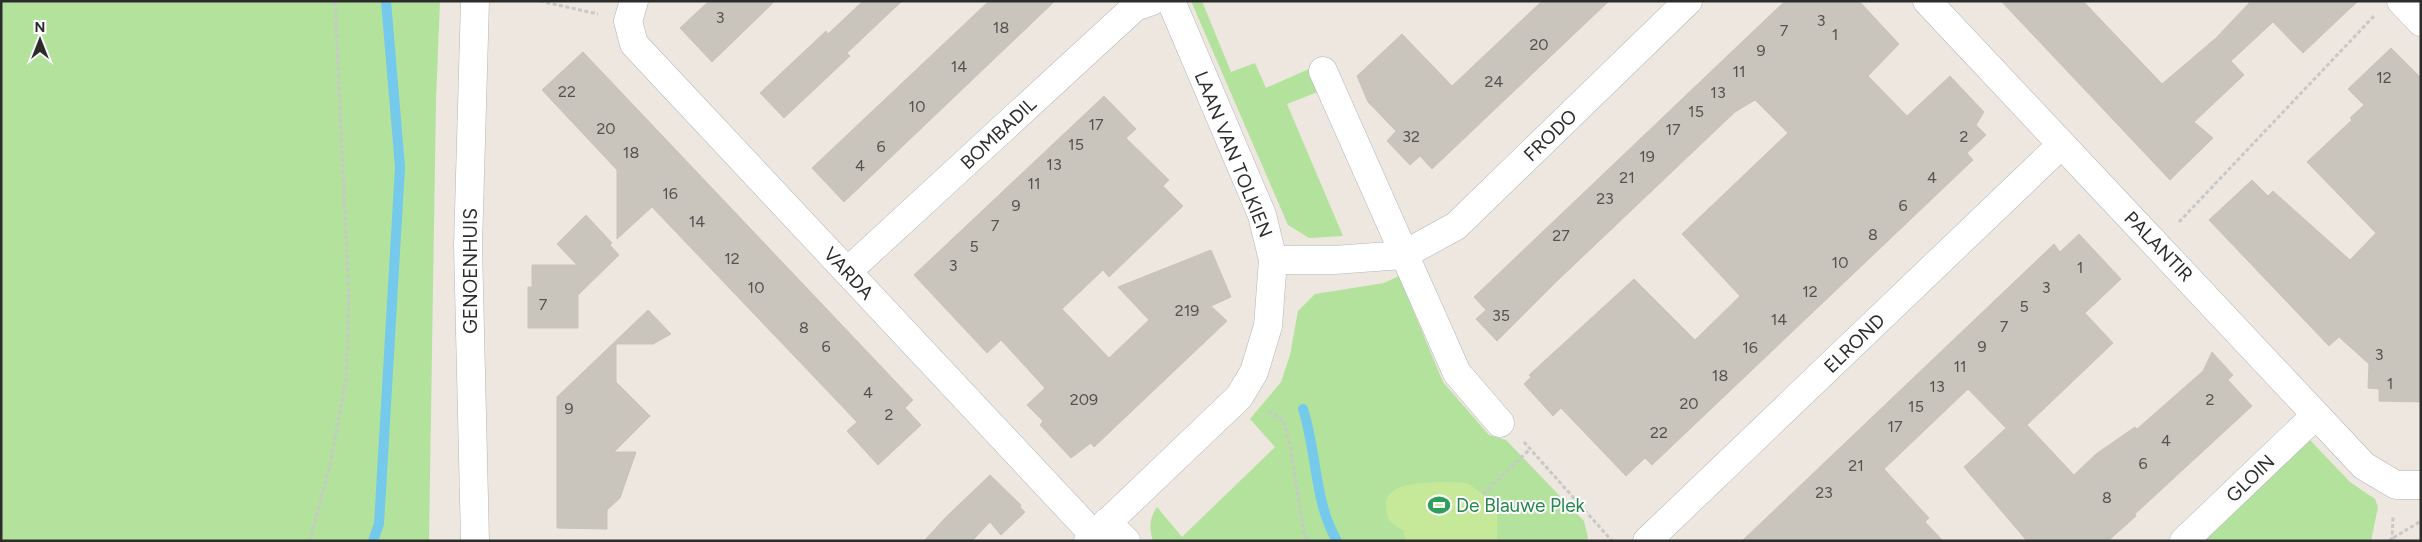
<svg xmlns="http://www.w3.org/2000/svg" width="2422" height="542" font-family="Figtree,sans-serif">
	<rect width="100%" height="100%" fill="#ede7df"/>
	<path fill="#b3e29d" d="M1,1H440L436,100L429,541H1Z
		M1191,1H1202L1231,72L1255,63L1266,88L1311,68L1320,91L1287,104L1343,236L1309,238L1288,225Z
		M1399,276L1443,382L1489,435L1506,440L1584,521L1588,538L1585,541H1153C1149,528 1149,519 1157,507L1182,537L1275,447L1250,419L1281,382L1290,355L1298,311L1315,294L1384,283Z
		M2310,440L2350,482L2375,499L2378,507L2371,541H2196L2298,445Z"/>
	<path fill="#c6e999" d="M1442,482L1467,483L1483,494L1497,512V541H1406L1403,530C1392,524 1386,521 1386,507C1384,481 1423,484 1442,482Z"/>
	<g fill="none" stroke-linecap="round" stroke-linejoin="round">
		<path stroke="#75caec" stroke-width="10" d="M1303,409C1317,452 1314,502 1337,541
			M373,541L379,524L400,167L386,1"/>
	</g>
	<path fill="#c9c5bd" stroke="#c9c3b8" d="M709,1H775L712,62L680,28Z
		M863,1H902L847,53L850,56L784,118L760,93L826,31L828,34Z
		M989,1H1055L844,202L812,168Z
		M1542,1H1609L1432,169L1420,156L1410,165L1387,141L1396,131L1368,102L1357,76L1402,34L1452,86Z
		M1785,1H1859L1899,44L1868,76L1907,116L1950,76L1984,112L1976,125L1986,135L1967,153L1973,160L1872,256L1652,465L1645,458L1626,476L1561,408L1553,416L1524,384L1531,377L1529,375L1634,279L1695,340L1740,296L1682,234L1788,133L1755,100L1735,112L1557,281L1497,341L1476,319L1486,310L1474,297Z
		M2001,1H2083L2162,84L2216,38L2251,1H2358L2303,53L2273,22L2231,61L2244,75L2194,122L2213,138L2170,180Z
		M2391,48L2421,78V402L2379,401V389L2368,388L2369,364L2339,337L2329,346L2209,220L2252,180L2268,196L2273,191L2350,260L2376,233L2307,162L2352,120L2350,118L2364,105L2348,89Z
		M583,52L913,400L905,408L921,425L878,465L847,431L857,422L652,207L617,239V170L542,90Z
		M1104,96L1136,129L1126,138L1169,180L1163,186L1183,206L1109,277L1103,270L1062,309L1109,358L1149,320L1118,287L1211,250L1231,297L1211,306L1227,321L1094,447L1091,443L1071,458L1040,425L1043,421L1027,405L1045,388L1001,340L987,353L914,275Z
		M586,215L612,243L610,245L619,255L578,295V328H528V287H532V265H577L557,244Z
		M2079,234L2121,279L2085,313L2113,343L2027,425L2074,475L2096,454L2135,427L2137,429L2203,371L2212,352L2233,375L2228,380L2252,406L2135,514L2136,516L2108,541H2027L1964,467L2006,428L1968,389L1884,469L1929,518L1925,522L1943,541H1742L2054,244L2060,252Z
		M648,310L671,334L653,344H616V382L650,416L614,452H636L620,498L607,510V529L557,528V397Z
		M990,475L1021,505L1020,507L1025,512L1001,535L990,522L972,541H924L946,517Z"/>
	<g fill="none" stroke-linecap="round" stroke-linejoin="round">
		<g stroke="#b2b5bf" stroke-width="29">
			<path id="minor" d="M475,1L468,246L475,541
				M634,1L628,21L634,44L1094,535
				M1927,1C2072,157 2219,310 2364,466L2396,485H2421
				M2401,1L2421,22
				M1323,71L1457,373L1500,423
				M1273,260H1334L1403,255L1456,226L1688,1
				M848,271L1135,7L1152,1
				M1107,522L1126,541
				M1088,541L1239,397L1254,372L1268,326L1273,260L1262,215L1171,1
				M1647,541L2061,145
				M2184,541L2316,415"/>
		</g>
		<path stroke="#c8c8c8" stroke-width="3" stroke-dasharray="4 2.5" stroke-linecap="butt" d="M540,1L598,14
			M2179,222L2374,16
			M1268,411L1284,421L1291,450L1304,534L1309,541
			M1524,442L1612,541
			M1483,494L1530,449
			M310,541L330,465L346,379L349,300L335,1
			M2388,541L2421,521
			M2392,541L2393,517"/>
		<use href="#minor" stroke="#fff" stroke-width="28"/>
	</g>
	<defs>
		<g id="stadium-bare" transform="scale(1.725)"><path d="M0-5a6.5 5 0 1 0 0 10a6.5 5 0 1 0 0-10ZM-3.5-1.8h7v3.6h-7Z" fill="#2e9e5b" stroke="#fff" stroke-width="2.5" paint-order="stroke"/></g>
	</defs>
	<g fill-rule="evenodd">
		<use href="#stadium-bare" x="1439" y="505"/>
	</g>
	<g text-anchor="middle" stroke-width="4" stroke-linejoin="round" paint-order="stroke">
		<g font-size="16" fill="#535250">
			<text x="720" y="23">3</text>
			<text x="1821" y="26">3</text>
			<text x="1001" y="33">18</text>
			<text x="1784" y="36">7</text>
			<text x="1835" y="40">1</text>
			<text x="1539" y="50">20</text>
			<text x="1761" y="56">9</text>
			<text x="959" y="72">14</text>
			<text x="1739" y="77">11</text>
			<text x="2384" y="83">12</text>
			<text x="1494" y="87">24</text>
			<text x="567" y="97">22</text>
			<text x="1718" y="98">13</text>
			<text x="917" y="112">10</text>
			<text x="1696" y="117">15</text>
			<text x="1096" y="130">17</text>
			<text x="606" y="134">20</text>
			<text x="1673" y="135">17</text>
			<text x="1411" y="142">32</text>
			<text x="1964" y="142">2</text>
			<text x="1076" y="150">15</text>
			<text x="881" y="152">6</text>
			<text x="631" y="158">18</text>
			<text x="1647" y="162">19</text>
			<text x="1054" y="170">13</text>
			<text x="860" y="171">4</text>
			<text x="1627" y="183">21</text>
			<text x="1932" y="183">4</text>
			<text x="1034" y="189">11</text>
			<text x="670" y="199">16</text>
			<text x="1605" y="204">23</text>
			<text x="1016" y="211">9</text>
			<text x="1903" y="211">6</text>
			<text x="697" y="227">14</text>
			<text x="995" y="231">7</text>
			<text x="1873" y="240">8</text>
			<text x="1561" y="241">27</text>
			<text x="974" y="252">5</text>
			<text x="732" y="264">12</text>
			<text x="1840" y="268">10</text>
			<text x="953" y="271">3</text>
			<text x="2080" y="273">1</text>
			<text x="756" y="293">10</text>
			<text x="2046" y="293">3</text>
			<text x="1810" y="297">12</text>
			<text x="543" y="310">7</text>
			<text x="2024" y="312">5</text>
			<text x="1187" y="316">219</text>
			<text x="1501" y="321">35</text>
			<text x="1779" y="325">14</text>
			<text x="2004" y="332">7</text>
			<text x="804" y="333">8</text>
			<text x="826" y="352">6</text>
			<text x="1982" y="352">9</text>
			<text x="1750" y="353">16</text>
			<text x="2379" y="360">3</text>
			<text x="1960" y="372">11</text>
			<text x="1720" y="381">18</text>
			<text x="2390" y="389">1</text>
			<text x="1937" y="392">13</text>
			<text x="868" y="398">4</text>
			<text x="1084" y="405">209</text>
			<text x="2210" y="405">2</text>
			<text x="1689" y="409">20</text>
			<text x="1916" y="412">15</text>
			<text x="569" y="414">9</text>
			<text x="889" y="420">2</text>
			<text x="1895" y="432">17</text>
			<text x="1659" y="438">22</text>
			<text x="2166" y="446">4</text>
			<text x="2143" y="469">6</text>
			<text x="1856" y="471">21</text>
			<text x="1824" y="498">23</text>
			<text x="2107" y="503">8</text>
		</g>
		<g font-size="19" fill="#2c2c2c" stroke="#fff">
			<text transform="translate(998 133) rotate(-43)" y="7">BOMBADIL</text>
			<text transform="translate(1550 135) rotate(-44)" y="7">FRODO</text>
			<text transform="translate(1234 154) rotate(68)" y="7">LAAN VAN TOLKIEN</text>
			<text transform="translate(2159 246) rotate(46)" y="7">PALANTIR</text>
			<text transform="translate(470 271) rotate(-90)" y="7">GENOENHUIS</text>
			<text transform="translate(849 273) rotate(47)" y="7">VARDA</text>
			<text transform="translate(1854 343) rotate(-44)" y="7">ELROND</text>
			<text transform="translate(2250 478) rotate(-44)" y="7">GLOIN</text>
		</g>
		<g font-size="19" fill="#27864d" stroke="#fff" text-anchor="start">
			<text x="1456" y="512">De Blauwe Plek</text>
		</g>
	</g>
	<rect width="2422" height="542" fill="none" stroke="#2c2c2c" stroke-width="5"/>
	<g transform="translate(40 40)" stroke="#ffffff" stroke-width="4" paint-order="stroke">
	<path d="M0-4L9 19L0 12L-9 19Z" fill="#2c2c2c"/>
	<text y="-8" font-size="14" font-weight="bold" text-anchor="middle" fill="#2c2c2c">N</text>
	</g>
</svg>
